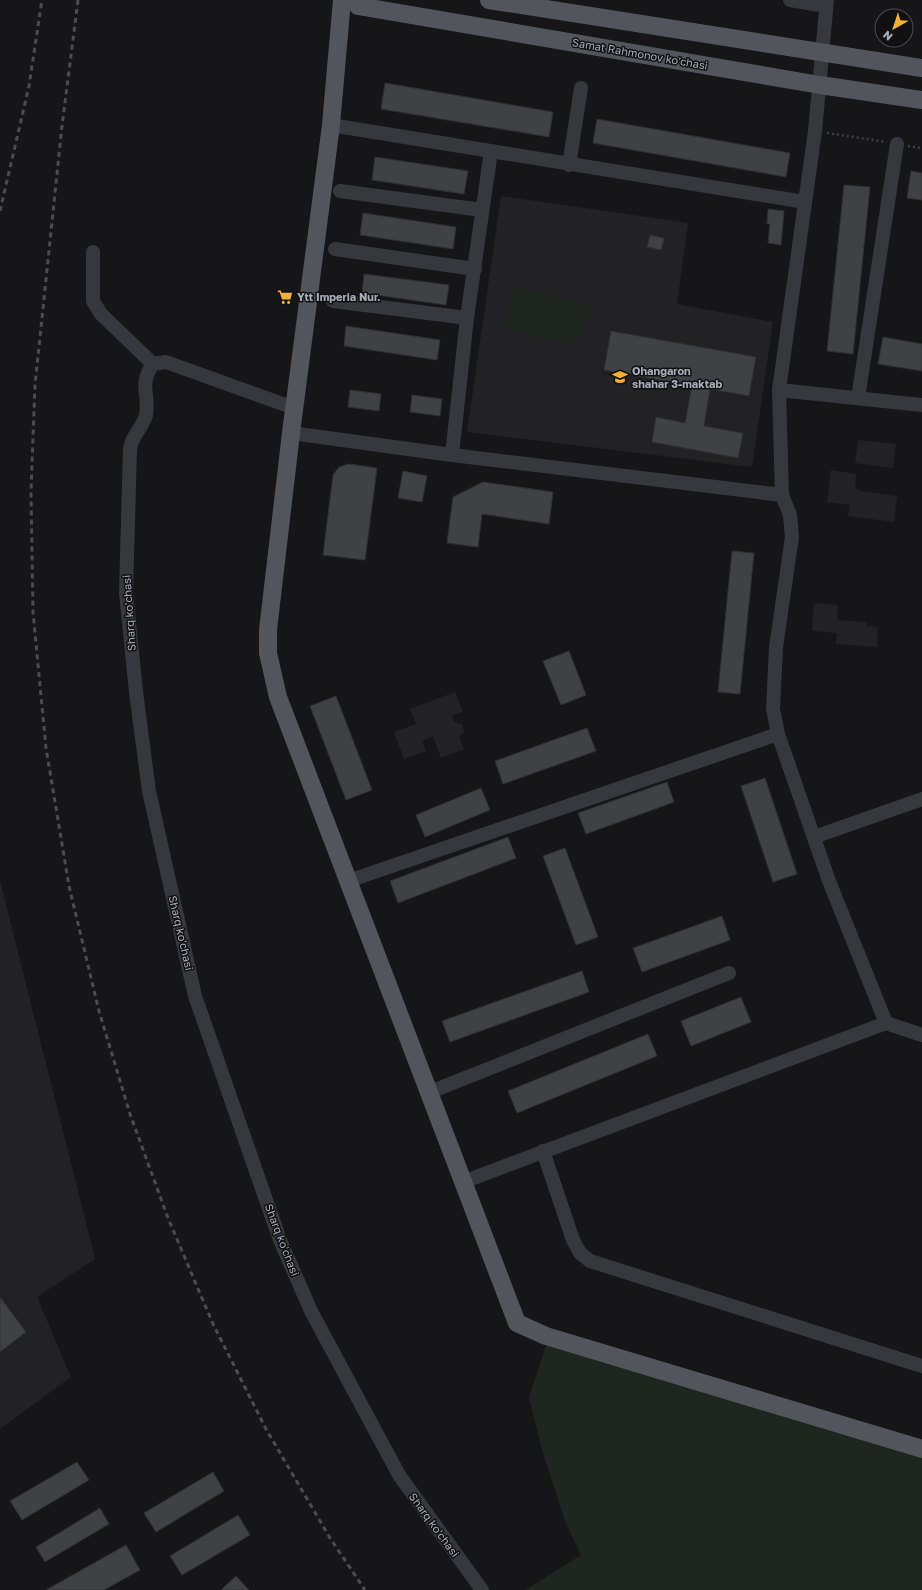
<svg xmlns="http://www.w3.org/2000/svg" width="922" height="1590" font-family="'Golos Text',sans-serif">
	<rect width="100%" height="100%" fill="#161618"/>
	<path fill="#222225" d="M501,196L688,223L677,304L773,322L752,467L467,432Z
		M858,440L896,444L893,468L855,463Z
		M831,470L856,474L855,488L861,491L897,496L894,522L848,516L850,505L827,502Z
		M814,603L838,605L837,620L867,622L866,626L878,627L877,647L836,644L837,633L812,631Z
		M455,692L463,712L452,716L454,722L462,724L464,732L459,736L464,749L441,758L433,736L422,741L426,751L404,759L394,732L416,724L410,709Z
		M0,880L95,1259L37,1297L71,1377L0,1429Z"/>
	<path fill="#1e261f" d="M514,287L585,303L576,344L505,328Z
		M547,1343L922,1455V1590H525L581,1555L565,1521L543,1453L529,1397Z"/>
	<path fill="#404145" stroke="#303034" d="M385,83L553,112L549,137L381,109Z
		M597,119L790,153L786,177L593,143Z
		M375,157L468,171L464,194L372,180Z
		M911,171L922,173V200L907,198Z
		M844,185L870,187L853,354L827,351Z
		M768,209L784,211L781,245L768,243L770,224H767Z
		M363,213L456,227L453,249L360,235Z
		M650,235L664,238L661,250L647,247Z
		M364,274L449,285L446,305L362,293Z
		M346,326L440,340L437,360L344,346Z
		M611,331L756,357L749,396L710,389L704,426L743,433L738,458L652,442L656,417L685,423L692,386L604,370Z
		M883,337L922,344V371L878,364Z
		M350,390L381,394L379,411L348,407Z
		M412,395L442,399L440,416L410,412Z
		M349,464L377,468L365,560L323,555L333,475L339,467Z
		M403,471L427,476L422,502L398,498Z
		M483,482L553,492L549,524L482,514L478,547L447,543L453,497Z
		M732,551L754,553L740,694L718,692Z
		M569,651L586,695L561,705L543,661Z
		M336,696L372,790L346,800L310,706Z
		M587,728L596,751L503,784L495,761Z
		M765,778L797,874L773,882L741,786Z
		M667,782L674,802L586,834L578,813Z
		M481,788L490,810L425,837L416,815Z
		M508,837L516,858L398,903L390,881Z
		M565,848L598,937L576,945L543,856Z
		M722,916L730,940L642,972L633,948Z
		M582,971L589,992L450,1042L442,1021Z
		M741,997L751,1022L691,1046L681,1021Z
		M648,1034L657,1056L517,1113L508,1091Z
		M0,1297L26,1332L0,1352Z
		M77,1462L89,1480L22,1520L10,1501Z
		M213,1472L224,1491L156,1532L144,1513Z
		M100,1508L109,1524L45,1562L36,1547Z
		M238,1515L250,1535L182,1575L170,1556Z
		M126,1545L140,1570L104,1590H46Z
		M236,1576L249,1590H221Z"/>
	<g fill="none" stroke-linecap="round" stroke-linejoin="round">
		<path stroke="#3d3f44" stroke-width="2.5" stroke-dasharray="2 3" stroke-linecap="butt" d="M827,133L886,142
			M908,146L922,148"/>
		<path stroke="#37383d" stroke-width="14" d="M790,0L826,6
			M827,0L815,131L779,390L782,495L790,515L792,537L776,647L773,709L778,734L829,881L886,1023
			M331,125L805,202
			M569,165L581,88
			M340,191L482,210
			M335,249L475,269
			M93,252V301L101,314L153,364
			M333,301L467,318
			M779,390L922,405
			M858,398L897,144
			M294,408L166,362L153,364C138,386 150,394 146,415C143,428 132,434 130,449L126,593L136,692L149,791L195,996L280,1240L311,1311L399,1475L482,1590
			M291,433L452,455L782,495
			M452,455L467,318L491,151
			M814,837L922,799
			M348,881L778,734
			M430,1092L729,973
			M543,1151L573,1240L580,1253L590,1261L922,1366
			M463,1182L886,1023L922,1035"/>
		<path stroke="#53555c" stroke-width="18" d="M342,0L331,125L291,433L268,630V653L278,697L517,1323L546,1336L922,1449
			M489,0L922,68
			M358,6L820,85L922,100"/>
		<path stroke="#4a4c52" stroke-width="3" stroke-dasharray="5 4" stroke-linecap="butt" d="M78,0L62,126L35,385L31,491L33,612L46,748L69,886L99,1011L130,1114L168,1218L213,1324L266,1429L330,1538L365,1590
			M0,211L29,86L42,0"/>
	</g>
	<defs>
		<g id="supermarket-bare" transform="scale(1.2)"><path d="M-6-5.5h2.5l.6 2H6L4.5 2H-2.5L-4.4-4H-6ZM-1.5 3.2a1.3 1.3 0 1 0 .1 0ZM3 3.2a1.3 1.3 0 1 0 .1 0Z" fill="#f2b134" stroke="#111113" stroke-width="2.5" paint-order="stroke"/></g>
		<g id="school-bare" transform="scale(1.2)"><path d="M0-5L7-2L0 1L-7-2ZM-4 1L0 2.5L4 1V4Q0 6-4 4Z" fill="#f2b134" stroke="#111113" stroke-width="2.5" paint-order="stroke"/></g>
	</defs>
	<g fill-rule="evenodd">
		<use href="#supermarket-bare" x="285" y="297"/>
		<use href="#school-bare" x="620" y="377"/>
	</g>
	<g text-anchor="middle" stroke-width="3" stroke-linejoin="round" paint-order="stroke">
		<g font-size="11" fill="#a8adb8" stroke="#111113">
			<text transform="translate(640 54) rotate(10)" y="4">Samat Rahmonov ko'chasi</text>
			<text transform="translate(129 613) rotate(-94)" y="4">Sharq ko'chasi</text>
			<text transform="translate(181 933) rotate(77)" y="4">Sharq ko'chasi</text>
			<text transform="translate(282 1240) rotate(69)" y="4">Sharq ko'chasi</text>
			<text transform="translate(434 1525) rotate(54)" y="4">Sharq ko'chasi</text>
		</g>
		<g font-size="11" font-weight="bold" fill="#a8adb8" stroke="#111113" text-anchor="start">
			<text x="297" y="301">Ytt Imperia Nur.</text>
			<text x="632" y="375">Ohangaron<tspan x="632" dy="13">shahar 3-maktab</tspan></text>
		</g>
	</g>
	<g transform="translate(894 28) rotate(219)"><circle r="19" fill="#111113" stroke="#4d4f55"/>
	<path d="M0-3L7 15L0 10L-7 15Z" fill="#f2b134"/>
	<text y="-6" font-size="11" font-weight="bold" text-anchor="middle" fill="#a8adb8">N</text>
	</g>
</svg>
